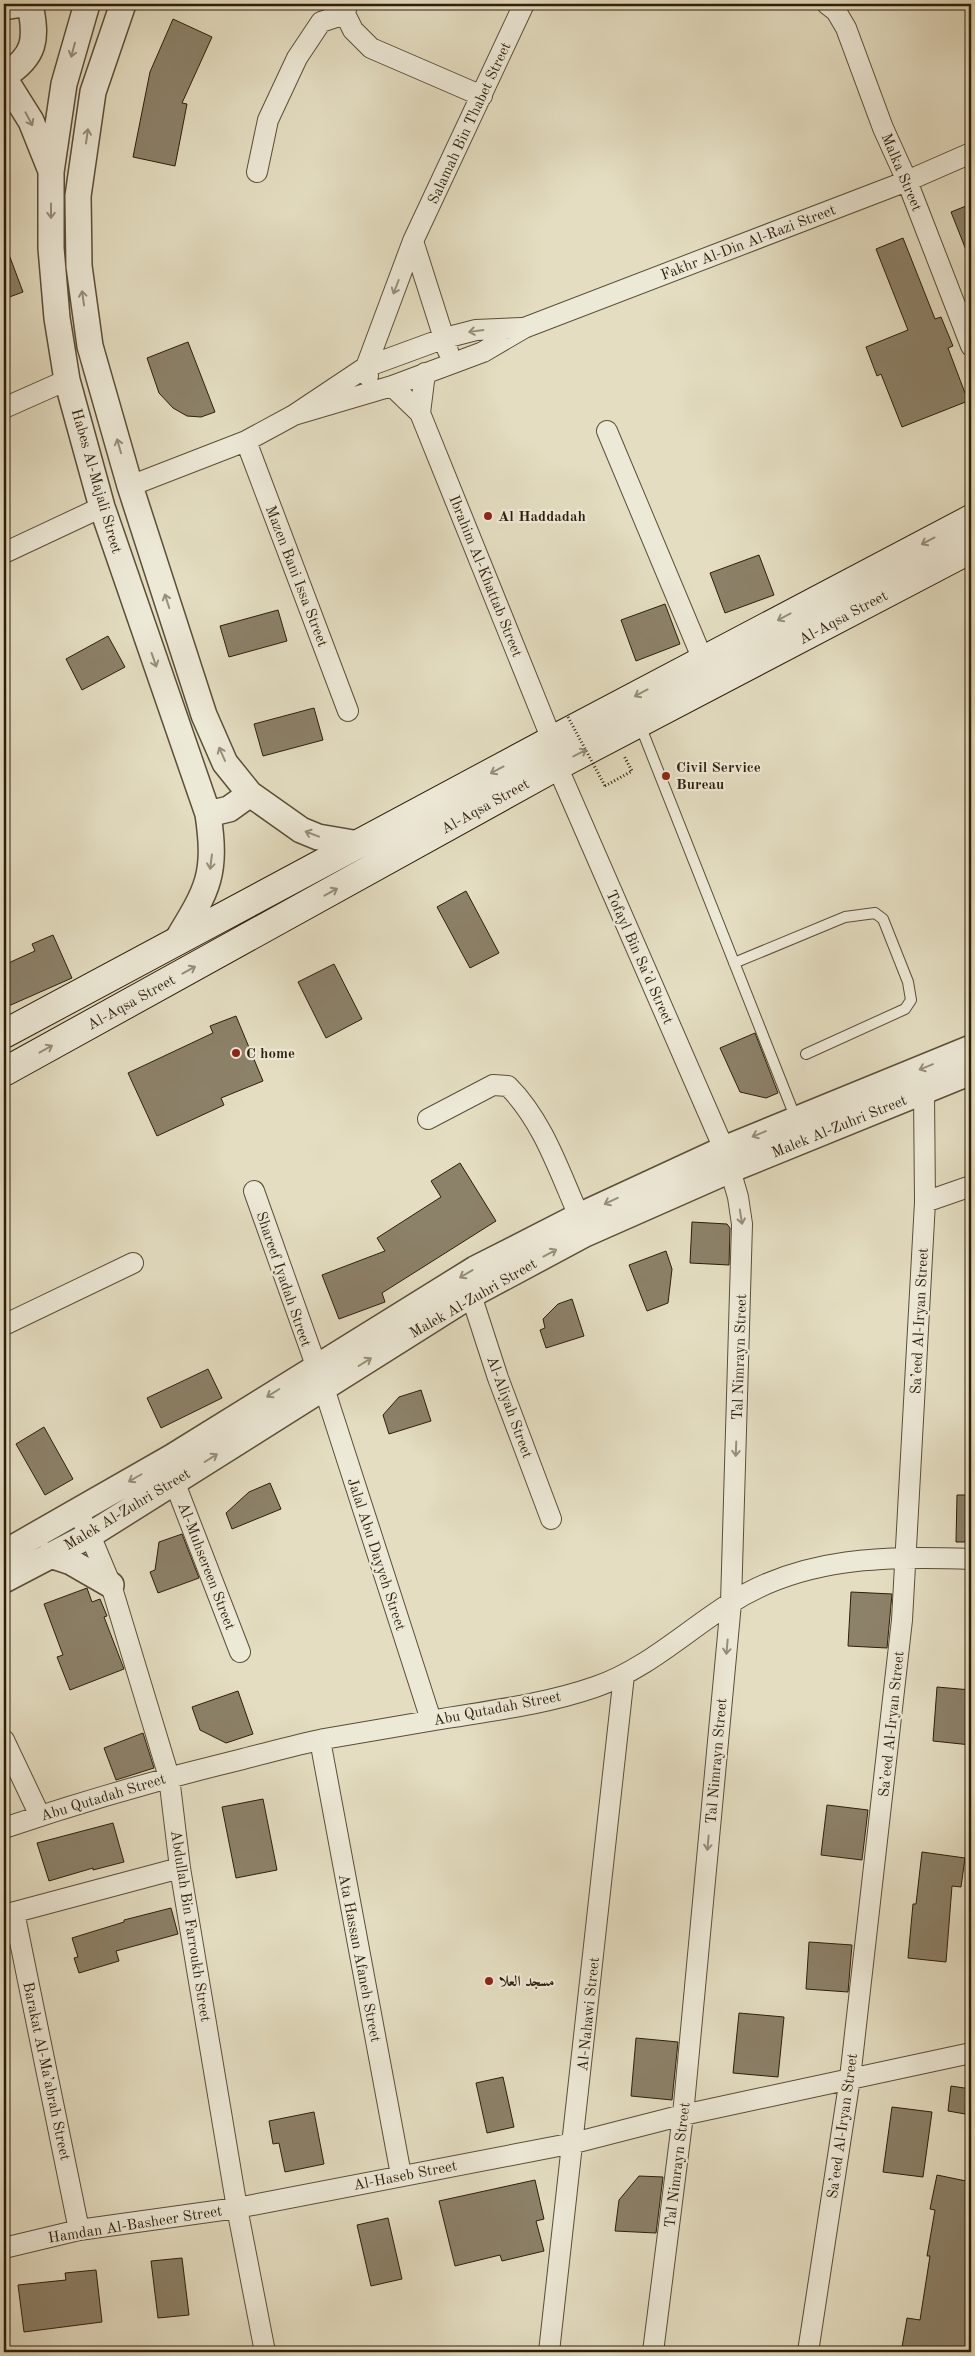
<svg xmlns="http://www.w3.org/2000/svg" width="975" height="2356" font-family="'Old Standard TT',Amiri,serif">
	<rect width="100%" height="100%" fill="#e4ddc1"/>
	<filter id="stains"><feTurbulence type="fractalNoise" baseFrequency=".004" numOctaves="4"/><feColorMatrix values="0 0 0 0 .2 0 0 0 0 .09 0 0 0 0 .02 0 0 0 .5 -.17"/></filter>
	<radialGradient id="worn" r=".72"><stop offset=".6" stop-color="#630" stop-opacity="0"/><stop offset="1" stop-color="#630" stop-opacity=".3"/></radialGradient>
	<path fill="#8c8169" stroke="#2d1e09" d="M173,19L212,37L182,103L187,104L175,166L133,157L150,72Z
		M971,204V260H970L951,212Z
		M903,238L935,319L941,317L953,346L948,348L968,401L902,427L881,374L877,376L866,347L908,330L876,249Z
		M4,244H5L23,292L4,299Z
		M188,342L215,412L201,417L187,416L173,408L159,393L147,358Z
		M759,555L774,595L725,613L710,573Z
		M665,604L680,644L636,661L621,620Z
		M278,610L287,641L229,657L220,626Z
		M108,636L125,667L82,690L66,659Z
		M314,708L323,740L263,756L254,724Z
		M466,891L499,953L470,968L437,907Z
		M53,935L72,978L4,1008V965L35,951L32,944Z
		M334,964L362,1019L326,1038L298,982Z
		M236,1016L263,1081L221,1098L224,1105L157,1136L128,1073L213,1033L210,1026Z
		M755,1033L778,1093L766,1098L740,1092L720,1048Z
		M460,1163L496,1221L382,1293L385,1302L339,1319L322,1275L385,1251L377,1238L441,1197L431,1181Z
		M692,1222L727,1224L730,1228L729,1265L690,1263Z
		M666,1251L672,1269L668,1303L647,1311L629,1265Z
		M572,1299L584,1336L546,1348L540,1330L545,1328L543,1319L558,1304Z
		M208,1369L222,1398L161,1428L147,1398Z
		M421,1390L431,1421L389,1434L383,1415L399,1397Z
		M44,1427L73,1479L45,1495L16,1444Z
		M270,1483L281,1509L232,1529L226,1513L249,1492Z
		M957,1495H971V1542H956Z
		M182,1534L199,1578L158,1593L150,1572L155,1570L159,1542Z
		M87,1588L92,1602L100,1599L107,1616L104,1617L124,1669L70,1690L57,1657L63,1655L44,1604Z
		M851,1592L892,1594L887,1648L848,1646Z
		M937,1687L971,1690V1745L933,1741Z
		M238,1691L253,1734L226,1743L200,1730L192,1707Z
		M143,1733L154,1768L116,1780L104,1748Z
		M263,1799L277,1870L236,1878L222,1807Z
		M827,1805L868,1810L862,1860L821,1855Z
		M113,1823L124,1862L93,1870V1868L49,1881L37,1843Z
		M922,1852L965,1858L961,1887L952,1886L946,1962L908,1958L913,1904H916Z
		M171,1908L178,1934L116,1951L119,1961L79,1973L74,1958L78,1957L72,1938L124,1922V1920Z
		M809,1942L852,1945L848,1992L806,1989Z
		M739,2013L784,2017L778,2077L733,2073Z
		M636,2038L678,2042L672,2100L631,2096Z
		M503,2077L514,2127L487,2133L476,2083Z
		M951,2086L971,2089V2115L948,2111Z
		M892,2107L932,2112L923,2177L883,2172Z
		M314,2112L324,2164L285,2172L279,2143L273,2144L269,2121Z
		M937,2175L971,2182V2352H932L902,2347L907,2318L920,2320L930,2256H927L935,2210L930,2209Z
		M639,2176L663,2177L656,2233L615,2231L619,2200Z
		M535,2180L544,2219L536,2221L544,2251L502,2261L500,2255L455,2266L439,2201Z
		M388,2218L402,2279L371,2286L357,2225Z
		M182,2258L189,2315L158,2318L151,2261Z
		M96,2270L102,2322L24,2332L18,2285L66,2280L65,2273Z"/>
	<g fill="none" stroke-linecap="round" stroke-linejoin="round">
		<g stroke="#5b4e37" stroke-width="12">
			<path id="service" d="M640,725L796,1119
				M734,963L845,917L875,913L883,919L908,982L911,1000L905,1009L806,1054"/>
		</g>
		<g stroke="#5b4e37" stroke-width="22">
			<path id="minor" d="M347,4L345,14L353,30L371,48L482,96
				M827,4L836,11L846,28L883,128L907,181L971,346
				M257,172L268,120L297,58L321,22L345,14
				M413,241L448,351
				M368,376L366,367L413,241L524,4
				M392,386L420,413L552,740
				M4,408L67,380
				M420,413L425,373
				M294,415L392,386L483,352L524,328L907,181L971,153
				M607,431L703,660
				M246,441L348,711
				M130,486L246,441L294,415L366,367L445,338L476,330L522,328
				M4,553L102,507
				M557,766L724,1149L738,1197L742,1224L731,1603L683,2115L653,2352
				M428,1119L493,1085L508,1086C543,1121 559,1171 579,1216
				M254,1191L324,1388L431,1720
				M925,1202L971,1186
				M471,1295L498,1378L551,1519
				M4,1325L133,1263
				M174,1481L240,1652
				M77,1511L90,1535L111,1585L169,1777L180,1868L237,2208L265,2352
				M4,1740L40,1816
				M320,1740L401,2175
				M4,1828C81,1802 160,1779 239,1760C267,1753 295,1745 324,1739C361,1733 398,1726 435,1720C488,1711 543,1705 595,1687C645,1670 685,1632 729,1604C802,1556 888,1556 971,1559
				M14,1912L79,2230
				M4,1915L180,1868
				M4,2248L79,2230L237,2208L574,2143L683,2115L971,2053
				M549,2352L624,1675
				M808,2352L850,2078L902,1620L925,1202L924,1092"/>
		</g>
		<g stroke="#5b4e37" stroke-width="28">
			<path id="tertiary" d="M87,4L64,84L51,172V248L57,318L67,380L102,507L208,814C217,875 208,889 177,940
				M123,4L93,92L78,196L79,266L90,346L130,486L204,715L225,763L250,794L301,830L318,837L359,844
				M4,7L22,4
				M4,76C36,56 37,39 30,4
				M4,78L31,121L51,171
				M208,814L229,809L250,794
				M4,1553L172,1457L475,1269L579,1216L724,1149L971,1048
				M50,1555L71,1562L111,1585
				M4,1580L90,1535L471,1295L585,1234L730,1170L971,1072"/>
		</g>
		<g stroke="#2d1e09" stroke-width="30">
			<path id="secondary" d="M4,1034L552,740L971,519
				M4,1072L557,766L971,549"/>
		</g>
		<path stroke="#2d1e09" stroke-width="3" stroke-dasharray="1 2.5" stroke-linecap="butt" d="M605,786L632,771L624,756"/>
		<use href="#service" stroke="#ede9d7" stroke-width="10"/>
		<use href="#minor" stroke="#ede9d7" stroke-width="20"/>
		<use href="#tertiary" stroke="#ede9d7" stroke-width="25"/>
		<use href="#secondary" stroke="#ede9d7" stroke-width="28"/>
		<path stroke="#2d1e09" stroke-width="3" stroke-dasharray="1 2.5" stroke-linecap="butt" d="M568,717L605,786"/>
	</g>
	<defs><path id="oneway-shaft" d="M-6 0H5M1.5-3L5.5 0L1.5 3" fill="none" stroke-width="1.6" stroke-linecap="round" stroke-linejoin="round" transform="scale(1.25)"/></defs>
	<g stroke="#978e7a">
		<use href="#oneway-shaft" transform="translate(73 50) rotate(105)"/>
		<use href="#oneway-shaft" transform="translate(29 119) rotate(62)"/>
		<use href="#oneway-shaft" transform="translate(87 136) rotate(-82)"/>
		<use href="#oneway-shaft" transform="translate(51 211) rotate(90)"/>
		<use href="#oneway-shaft" transform="translate(396 287) rotate(111)"/>
		<use href="#oneway-shaft" transform="translate(83 298) rotate(-98)"/>
		<use href="#oneway-shaft" transform="translate(476 331) rotate(172)"/>
		<use href="#oneway-shaft" transform="translate(119 446) rotate(-106)"/>
		<use href="#oneway-shaft" transform="translate(928 541) rotate(152)"/>
		<use href="#oneway-shaft" transform="translate(167 601) rotate(-108)"/>
		<use href="#oneway-shaft" transform="translate(784 617) rotate(152)"/>
		<use href="#oneway-shaft" transform="translate(154 660) rotate(71)"/>
		<use href="#oneway-shaft" transform="translate(641 693) rotate(152)"/>
		<use href="#oneway-shaft" transform="translate(580 753) rotate(-27)"/>
		<use href="#oneway-shaft" transform="translate(222 754) rotate(-114)"/>
		<use href="#oneway-shaft" transform="translate(497 770) rotate(152)"/>
		<use href="#oneway-shaft" transform="translate(312 834) rotate(-159)"/>
		<use href="#oneway-shaft" transform="translate(211 862) rotate(97)"/>
		<use href="#oneway-shaft" transform="translate(331 892) rotate(-29)"/>
		<use href="#oneway-shaft" transform="translate(189 970) rotate(-29)"/>
		<use href="#oneway-shaft" transform="translate(46 1049) rotate(-29)"/>
		<use href="#oneway-shaft" transform="translate(926 1067) rotate(158)"/>
		<use href="#oneway-shaft" transform="translate(759 1134) rotate(158)"/>
		<use href="#oneway-shaft" transform="translate(611 1201) rotate(155)"/>
		<use href="#oneway-shaft" transform="translate(741 1217) rotate(81)"/>
		<use href="#oneway-shaft" transform="translate(550 1253) rotate(-28)"/>
		<use href="#oneway-shaft" transform="translate(466 1274) rotate(149)"/>
		<use href="#oneway-shaft" transform="translate(365 1362) rotate(-32)"/>
		<use href="#oneway-shaft" transform="translate(273 1393) rotate(148)"/>
		<use href="#oneway-shaft" transform="translate(736 1449) rotate(92)"/>
		<use href="#oneway-shaft" transform="translate(211 1458) rotate(-32)"/>
		<use href="#oneway-shaft" transform="translate(135 1478) rotate(150)"/>
		<use href="#oneway-shaft" transform="translate(727 1647) rotate(95)"/>
		<use href="#oneway-shaft" transform="translate(708 1843) rotate(95)"/>
	</g>
	<g fill="#8f2418" stroke="#ede9d7" stroke-width="2">
		<circle cx="488" cy="516" r="5"/>
		<circle cx="666" cy="776" r="5"/>
		<circle cx="236" cy="1053" r="5"/>
		<circle cx="489" cy="1981" r="5"/>
	</g>
	<g text-anchor="middle" stroke-width="4.5" stroke-linejoin="round" paint-order="stroke">
		<g font-size="15" fill="#2d1e09" stroke="#ede9d7">
			<text transform="translate(469 123) rotate(-65)" y="5">Salamah Bin Thabet Street</text>
			<text transform="translate(902 172) rotate(67)" y="5">Malka Street</text>
			<text transform="translate(748 242) rotate(-21)" y="5">Fakhr Al-Din Al-Razi Street</text>
			<text transform="translate(97 481) rotate(74)" y="5">Habes Al-Majali Street</text>
			<text transform="translate(297 576) rotate(69)" y="5">Mazen Bani Issa Street</text>
			<text transform="translate(486 576) rotate(68)" y="5">Ibrahim Al-Khattab Street</text>
			<text transform="translate(843 617) rotate(-28)" y="5">Al-Aqsa Street</text>
			<text transform="translate(485 806) rotate(-29)" y="5">Al-Aqsa Street</text>
			<text transform="translate(640 957) rotate(66)" y="5">Tofayl Bin Sa’d Street</text>
			<text transform="translate(131 1002) rotate(-29)" y="5">Al-Aqsa Street</text>
			<text transform="translate(839 1126) rotate(-22)" y="5">Malek Al-Zuhri Street</text>
			<text transform="translate(284 1279) rotate(71)" y="5">Shareef Iyadah Street</text>
			<text transform="translate(473 1298) rotate(-30)" y="5">Malek Al-Zuhri Street</text>
			<text transform="translate(919 1321) rotate(-87)" y="5">Sa’eed Al-Iryan Street</text>
			<text transform="translate(739 1357) rotate(-88)" y="5">Tal Nimrayn Street</text>
			<text transform="translate(510 1407) rotate(70)" y="5">Al-Aliyah Street</text>
			<text transform="translate(127 1509) rotate(-31)" y="5">Malek Al-Zuhri Street</text>
			<text transform="translate(377 1554) rotate(72)" y="5">Jalal Abu Dayyeh Street</text>
			<text transform="translate(207 1566) rotate(69)" y="5">Al-Muhsereen Street</text>
			<text transform="translate(497 1708) rotate(-11)" y="5">Abu Qutadah Street</text>
			<text transform="translate(891 1724) rotate(-84)" y="5">Sa’eed Al-Iryan Street</text>
			<text transform="translate(716 1761) rotate(-85)" y="5">Tal Nimrayn Street</text>
			<text transform="translate(103 1797) rotate(-17)" y="5">Abu Qutadah Street</text>
			<text transform="translate(191 1926) rotate(81)" y="5">Abdullah Bin Farroukh Street</text>
			<text transform="translate(360 1958) rotate(79)" y="5">Ata Hassan Afaneh Street</text>
			<text transform="translate(588 2014) rotate(-84)" y="5">Al-Nahawi Street</text>
			<text transform="translate(47 2071) rotate(78)" y="5">Barakat Al-Ma’abrah Street</text>
			<text transform="translate(842 2126) rotate(-82)" y="5">Sa’eed Al-Iryan Street</text>
			<text transform="translate(677 2165) rotate(-83)" y="5">Tal Nimrayn Street</text>
			<text transform="translate(405 2175) rotate(-11)" y="5">Al-Haseb Street</text>
			<text transform="translate(135 2224) rotate(-9)" y="5">Hamdan Al-Basheer Street</text>
		</g>
		<g font-size="15" font-weight="bold" fill="#2d1e09" stroke="#ede9d7" text-anchor="start">
			<text x="498" y="521">Al Haddadah</text>
			<text x="676" y="772">Civil Service<tspan x="676" dy="17">Bureau</tspan></text>
			<text x="246" y="1058">C home</text>
			<text x="499" y="1986">مسجد العلا</text>
		</g>
	</g>
	<rect width="975" height="2356" fill="none" stroke="#e4ddc1" stroke-width="20"/>
	<rect x="5" y="5" width="965" height="2346" fill="none" stroke="#2d1e09" stroke-width="2.5"/>
	<rect x="10" y="10" width="955" height="2336" fill="none" stroke="#2d1e09"/>
	<rect width="100%" height="100%" filter="url(#stains)"/>
	<rect width="100%" height="100%" fill="url(#worn)"/>
</svg>
